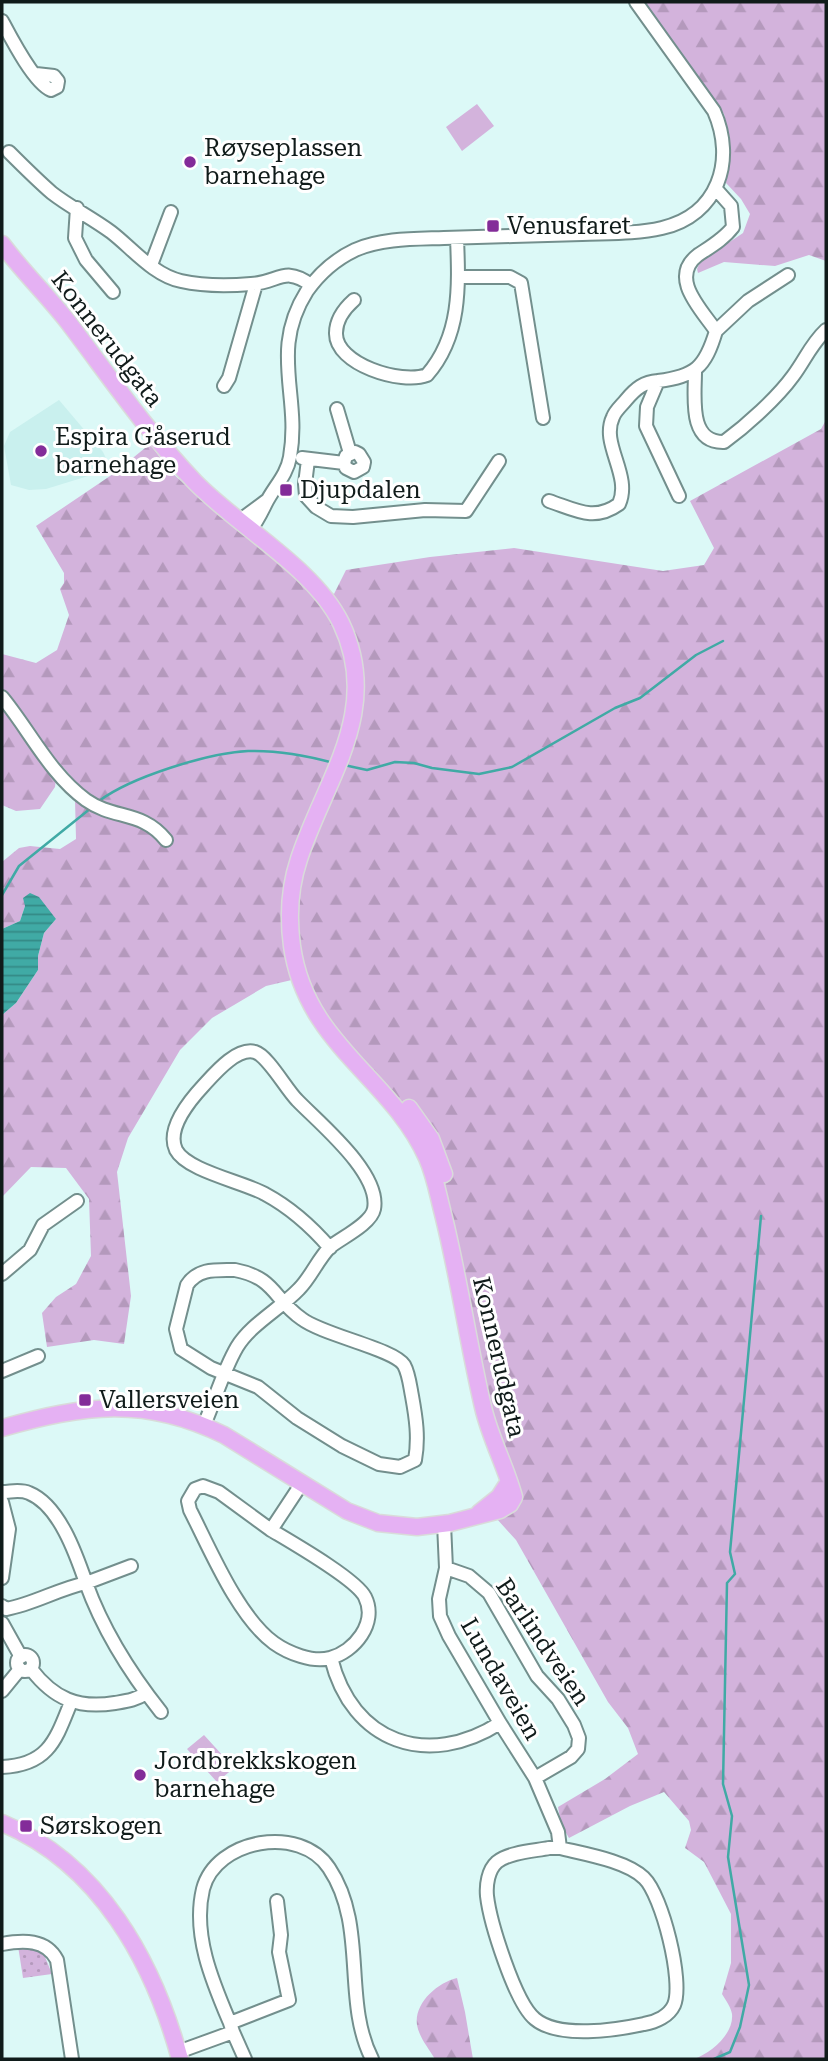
<svg xmlns="http://www.w3.org/2000/svg" width="828" height="2061" font-family="'Roboto Serif',serif">
	<defs>
		<pattern id="forest-firs" width="22" height="20" patternUnits="userSpaceOnUse" patternTransform="scale(1.75)"><rect width="22" height="20" fill="#d3b3dc"/><path d="M5 1l3.5 6h-7zM16 11l3.5 6h-7z" fill="#b499bc"/></pattern>
		<pattern id="park-dots" width="8" height="8" patternUnits="userSpaceOnUse" patternTransform="scale(1.75)"><rect width="8" height="8" fill="#d3b3dc"/><path d="M2 2h.1M6 6h.1" fill="none" stroke="#b499bc" stroke-width="1.8" stroke-linecap="round"/></pattern>
		<pattern id="water-rules" width="6" height="5" patternUnits="userSpaceOnUse" patternTransform="scale(1.75)"><rect width="6" height="5" fill="#40aaa5"/><path d="M0 2.5h6" fill="none" stroke="#348a86"/></pattern>
	</defs>
	<rect width="100%" height="100%" fill="#dcf9f7"/>
	<path fill="#c9f0ee" d="M59,400L103,452L111,469L46,489L29,490L11,485L4,446L10,432Z"/>
	<path fill="#d3b3dc" d="M477,104L494,126L462,151L446,127Z
		M204,1735L234,1768L217,1782L187,1749Z"/>
	<path fill="url(#forest-firs)" d="M644,2H826V261L809,255L775,266L724,262L698,273L697,269L700,262L743,233L750,214L741,199L726,183L730,139L724,114Z
		M826,420V2059H694C711,2053 734,2034 732,2014C731,2007 726,2001 722,1994L731,1963V1914L704,1862L685,1848L691,1830L689,1821L664,1792L630,1806L569,1838L561,1824L558,1807L605,1779L638,1754L628,1728L608,1702L516,1540L496,1518L518,1509L490,1436L441,1182L352,1060L296,979L266,986L212,1018L180,1050L128,1138L117,1172L131,1296L124,1344L94,1340L47,1347L42,1313L56,1297L76,1284L91,1256L89,1199L66,1168L31,1167L2,1197V1015L16,1003L38,970V956L44,933L56,919L25,906L20,921L2,929V862L19,848L30,846L60,849L76,839L75,800L82,789L63,767L57,769L55,787L40,809L16,811L2,805V654L36,663L57,650L69,615L60,589L64,583V573L36,526L113,474L150,444L171,472L216,512L334,594L346,570L430,557L514,548L663,571L704,565L714,548L690,501L821,429Z
		M457,1978L465,2012L473,2059H435C429,2049 419,2037 417,2025C414,2003 437,1983 457,1978Z"/>
	<path fill="url(#park-dots)" d="M18,1946L32,1947L43,1952L52,1974L23,1978Z"/>
	<path fill="url(#water-rules)" d="M30,893L39,897L56,919L44,933L38,956V970L16,1003L2,1015V929L20,921L25,906L23,898Z"/>
	<g fill="none" stroke-linecap="round" stroke-linejoin="round">
		<path stroke="#40aaa5" stroke-width="2.5" d="M344,765L367,770L395,762L414,763L432,768L479,774L512,767L615,708L640,698L696,655L723,641
			M99,801C131,777 208,753 248,751C277,750 305,755 334,763
			M2,895L19,866L91,808
			M714,2059L730,2052L740,2027L749,1985L728,1857L732,1816L723,1784L727,1583L735,1574L730,1552L761,1216"/>
		<g stroke="#738f8d" stroke-width="16">
			<path id="minor" d="M2,21C11,38 34,83 51,90L57,87L58,81L54,76L36,74
				M9,152C23,166 37,180 52,193C70,207 92,218 111,232C132,248 153,275 181,281C203,286 228,286 251,284C278,283 284,265 311,285
				M77,208L75,238L86,260L113,292
				M151,265L171,212
				M459,277H510L521,283L543,418
				M354,300C345,308 336,320 336,333C335,364 401,385 427,375C461,336 459,287 457,238
				M716,331L748,301L788,275
				M695,372C695,397 688,443 724,442C747,425 777,398 793,376C805,360 811,344 826,330
				M224,386L229,378L256,284
				M337,409L350,453
				M302,458L344,463L346,468L354,472L363,467L364,462L359,454L355,452L346,456L344,463
				M308,460L305,484L306,496L316,507L331,516L353,517L425,510L466,511L499,461
				M679,496L646,426L647,407L658,381C695,376 705,368 716,331C702,310 668,278 698,255C710,247 724,239 733,227L731,206L715,188
				M549,501C576,510 594,522 619,504C632,475 600,444 613,417C615,411 622,405 626,400C636,388 644,382 658,381
				M239,521L266,501
				M250,530C257,522 261,513 266,503C274,487 287,475 290,457C301,395 269,351 307,291C319,274 336,259 355,250C382,238 416,239 444,238C490,237 536,235 582,234C609,233 636,234 662,228C718,215 736,161 714,111L636,2
				M2,697C30,731 50,774 86,800C114,820 142,810 166,840
				M235,1270C276,1278 273,1299 302,1319C323,1335 394,1349 404,1365C409,1374 410,1386 412,1396C416,1418 419,1438 415,1460L400,1467L379,1464L342,1446L297,1418L258,1387L211,1368L181,1349L176,1329L187,1285C198,1268 216,1270 235,1270Z
				M2,1274L30,1250L43,1225L77,1201
				M2,1371L38,1356
				M204,1425C215,1400 223,1371 237,1347C251,1324 280,1309 299,1289C311,1277 318,1259 330,1247C341,1238 371,1224 374,1209C381,1173 319,1123 297,1100C286,1089 268,1056 255,1052C237,1047 215,1073 204,1085C190,1100 166,1129 176,1150C187,1171 244,1182 265,1194C291,1208 311,1226 330,1248
				M2,1492C11,1492 20,1489 29,1493C59,1505 76,1554 86,1583L131,1566
				M2,1502L9,1529L2,1578
				M444,1524L446,1568L439,1599L440,1616L449,1636L500,1723L535,1778L558,1832L560,1848
				M271,1530C291,1542 356,1579 365,1597C378,1623 354,1652 330,1658C313,1663 288,1653 274,1643C238,1617 210,1549 190,1510L188,1501L195,1489L203,1486L219,1492L271,1530L302,1483
				M446,1568L469,1576L489,1593L537,1676L558,1699L574,1725L579,1738L578,1749L571,1757L535,1778
				M2,1606L6,1609C34,1604 58,1589 86,1583C103,1630 130,1673 161,1712
				M2,1623L21,1657
				M17 1663a8 8 0 1 1 16 0a8 8 0 1 1-16 0Z
				M331,1658C352,1743 428,1769 500,1723
				M31,1669C54,1699 78,1709 115,1703C127,1701 136,1700 146,1693
				M2,1691L20,1669
				M2,1767C49,1765 56,1739 71,1702
				M549,1848H560C585,1854 627,1861 644,1878C662,1895 684,1982 674,2005C669,2016 656,2022 644,2024C616,2030 559,2039 535,2019C515,2003 490,1922 487,1896C486,1885 488,1870 497,1862C510,1852 534,1851 549,1848Z
				M2,1944C23,1940 46,1939 57,1960L72,2059
				M230,2023C213,1983 192,1935 203,1889C216,1839 300,1824 329,1868C368,1926 342,2000 372,2059
				M233,2032L245,2059
				M178,2052L233,2032L230,2023L289,2000L279,1952L281,1935L277,1901"/>
		</g>
		<g stroke="#d9dbda" stroke-width="19">
			<path id="major" d="M2,244C22,271 47,295 68,322C109,376 148,433 195,482C239,527 314,568 341,623C383,711 325,779 299,859C290,886 288,917 292,946C306,1045 390,1076 427,1158C435,1176 438,1195 443,1214C459,1278 468,1343 483,1407C490,1438 506,1467 514,1497L510,1504L500,1510L450,1523L417,1527L378,1523L347,1511L224,1435C144,1396 84,1405 2,1428
				M409,1108L431,1139L444,1174
				M479,1513L499,1497L508,1483
				M2,1823C100,1864 153,1961 180,2059"/>
		</g>
		<use href="#minor" stroke="#fff" stroke-width="12"/>
		<use href="#major" stroke="#e5b1f3" stroke-width="16"/>
	</g>
	<g fill="#832c99" stroke="#fff" stroke-width="2.5">
		<circle cx="190" cy="162" r="7"/>
		<rect x="486" y="219" width="14" height="14" rx="3.5"/>
		<circle cx="41" cy="451" r="7"/>
		<rect x="279" y="483" width="14" height="14" rx="3.5"/>
		<rect x="78" y="1393" width="14" height="14" rx="3.5"/>
		<circle cx="140" cy="1775" r="7"/>
		<rect x="19" y="1819" width="14" height="14" rx="3.5"/>
	</g>
	<g text-anchor="middle" stroke-width="6" stroke-linejoin="round" paint-order="stroke">
		<g font-size="24" fill="#101b1a" stroke="#fff" text-anchor="start">
			<text x="204" y="156">Røyseplassen<tspan x="204" dy="28">barnehage</tspan></text>
			<text x="507" y="234">Venusfaret</text>
			<text x="55" y="445">Espira Gåserud<tspan x="55" dy="28">barnehage</tspan></text>
			<text x="300" y="498">Djupdalen</text>
			<text x="99" y="1408">Vallersveien</text>
			<text x="154" y="1769">Jordbrekkskogen<tspan x="154" dy="28">barnehage</tspan></text>
			<text x="40" y="1834">Sørskogen</text>
		</g>
		<g font-size="24" fill="#101b1a" stroke="#fff">
			<text transform="translate(107 339) rotate(52)" y="8">Konnerudgata</text>
			<text transform="translate(499 1357) rotate(77)" y="8">Konnerudgata</text>
			<text transform="translate(543 1642) rotate(56)" y="8">Barlindveien</text>
			<text transform="translate(501 1679) rotate(60)" y="8">Lundaveien</text>
		</g>
	</g>
	<rect width="828" height="2061" fill="none" stroke="#101b1a" stroke-width="7"/>
</svg>
